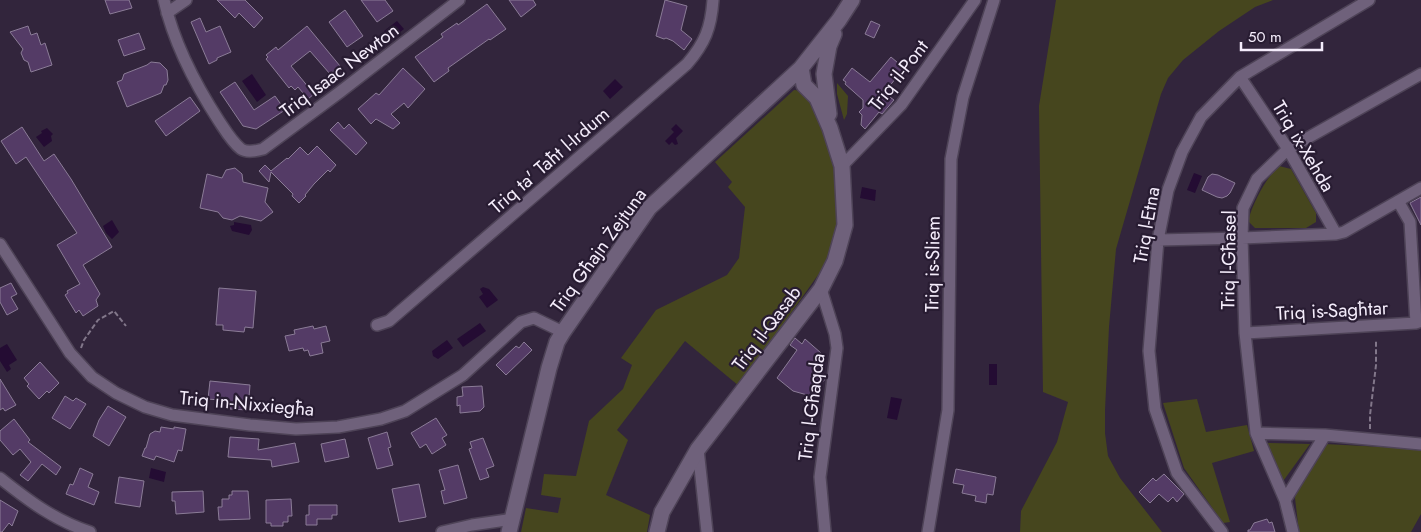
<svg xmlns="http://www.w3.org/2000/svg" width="1421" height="532" font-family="Jost,sans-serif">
	<rect width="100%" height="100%" fill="#32253c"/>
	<path fill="#46461e" d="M1056,0H1273L1255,7L1219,31L1183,60L1168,78L1161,94L1116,249L1109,327L1105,410V433L1108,456L1120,478L1162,532H1020L1021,511L1057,442L1068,402L1043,392L1039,106Z
		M837,83L848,96L847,114L844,120L837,94Z
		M794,90C801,90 810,94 814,100C828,125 840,184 838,213C838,232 831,251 823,268L739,386L685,341L617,430L628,440L606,495L650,515L647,532H521L526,508L558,513L561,498L541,495L544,474L576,476L589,421L623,389L632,365L621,358L656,310L727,275L739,258L745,207L728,187L732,182L715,162Z
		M1279,166L1291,169L1316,213V222L1306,228H1255L1248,221C1253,203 1265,179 1279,166Z
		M1197,399L1206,432L1247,425L1254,451L1212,463L1230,522L1223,523L1184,468L1163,403Z
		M1267,443L1310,444L1281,484Z
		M1325,444L1421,449V514L1411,532H1299L1295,498L1298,478Z"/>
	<path fill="#240c33" d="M397,21L404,29L390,40L384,31Z
		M252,74L266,95L257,102L242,81Z
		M615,79L623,87L610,99L603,91Z
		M676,124L683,131L676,138L678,144L675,145L672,142L669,145L665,141L674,132L671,129Z
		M47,128L53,134L51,136L52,141L44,147L36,137L42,133L41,131Z
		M1194,173L1202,176L1195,193L1187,190Z
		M862,187L876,190L875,201L860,198Z
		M112,220L119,232L112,239L106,233L103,226Z
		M234,222L251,225L252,230L249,235L232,231L230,226L234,225Z
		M483,287L489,289L498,300L487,308L479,297L483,294L480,289Z
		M480,323L486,331L463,347L457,339Z
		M447,340L453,348L438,359L433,356L432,351Z
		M7,344L17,360L9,365L11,369L7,372L0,361V348Z
		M989,364H997V385H989Z
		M891,397L902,399L897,420L887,418Z
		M151,468L166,472L164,482L149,478Z"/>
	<path fill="#543b66" stroke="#8b7c97" d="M105,0H129L132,8L110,14Z
		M217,0H245L263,18L254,28L239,13L235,18Z
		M361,0H385L393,11L377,22Z
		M509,0H533L536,5L521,17Z
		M665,0L687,6L681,30L692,39L684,50L673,41L666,38L664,39L656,36Z
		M487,4L506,29L490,40L489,39L448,68L449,71L434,82L415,57L443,37L441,34L457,23L458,25Z
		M345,10L363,36L347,47L329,22Z
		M200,18L206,32L220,26L231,52L217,58V60L209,64L191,22Z
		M871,21L880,25L874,38L865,34Z
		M28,26L31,35L37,33L41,45L45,43L52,65L31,72L28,62L24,60L21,53L23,49L10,32Z
		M307,26L340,66L330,74L310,51L291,66L314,94L308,99L298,87L295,90L291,86L289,88L266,59L268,57L266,55L276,47L278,50Z
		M139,33L145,49L124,56L118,40Z
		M891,57L904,68L884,93L894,100L882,114L879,112L865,129L861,125L862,115L859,112L863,108V100L845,84L846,82L843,80L852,68L870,82Z
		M151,62L160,63L167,70L168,80L166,85H164L161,93L127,107L117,82L122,80L124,74L147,65Z
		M403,68L425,89L408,108L404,103L391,114L400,123L393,129L376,119L371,124L358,109L376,93L379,95Z
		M235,82L254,110L275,96L285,110L256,129L243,126L220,92Z
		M190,97L200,111L166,136L155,121Z
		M338,122L344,129L349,124L367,143L356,155L330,130Z
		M22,127L44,161L54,154L71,179L112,247L83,265L100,294L96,300L98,306L83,316L79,310L76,313L65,295L68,293L67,291L80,284L57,245L77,233L26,157L16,164L1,141Z
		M317,146L336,165L330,172L328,170L314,184L305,195L306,196L299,203L292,196L293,194L271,172L269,182L259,171L265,165L271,171L287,158L288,159L300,147L308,155Z
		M235,168L242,174L243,182L268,188L265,202L273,212L261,221L240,216L232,220L223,218L218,212L200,208L207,174L222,178L226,170Z
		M1212,174L1218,175L1235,183L1230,193L1227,196L1222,198L1217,197L1202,190L1208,177Z
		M1421,197V225L1410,203Z
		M11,283L17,294L11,297L18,309L7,315L0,302V288Z
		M219,288L256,291L253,328L245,327L244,332L223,330V325H216Z
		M313,326L314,329L326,326L330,341L321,343L323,353L310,356L308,350L304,351L303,348L289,351L285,336L295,334L294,330Z
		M795,338L802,344L805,339L821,353L812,365L826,376V378L811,396L793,391L777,378L797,350L790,345Z
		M524,342L532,350L506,375L496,365L516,346L519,348Z
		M40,362L59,383L49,393L47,391L39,399L27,386L29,384L24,378Z
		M0,379L16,405L5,411L3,408L0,410Z
		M210,381L250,385L248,410L230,409V401L208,399Z
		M482,386L484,407L480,411L460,413V405L457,406V397L463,396L462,387Z
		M65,396L73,401L76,398L86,404L70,429L52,418Z
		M108,406L126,417L109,446L93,436L99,420Z
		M436,418L447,435L442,438L446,445L432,454L426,444L420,448L411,433Z
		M14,419L30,440L28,442L61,467L56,475L42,464L28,481L20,475L31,462L20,449L13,455L0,440V431Z
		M161,427L174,429V427L186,429L182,451L178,450L174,462L156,456L154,460L142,456L145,448H146L150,434L155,431L160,432Z
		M387,432L391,447L388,448L393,465L377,469L368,438Z
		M230,437L259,439L258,450L295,443L299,462L272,467L271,460L228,457Z
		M483,438L494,466L486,469L489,477L480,480L469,449L472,448L470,442Z
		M345,439L349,457L325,462L321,444Z
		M458,465L467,498L444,504L441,491L445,490L439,470Z
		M80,468L93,474L88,487L99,492L94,505L66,494L70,484L73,485Z
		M956,469L996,477L993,495L987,494L986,503L975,501L976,496L962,493L964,485L953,483Z
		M1164,474L1184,494L1177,502L1173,497L1168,502L1159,494L1150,503L1139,492L1153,478L1156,481Z
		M119,477L144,481L140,507L115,503Z
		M419,484L426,517L399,522L392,489Z
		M203,491L204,512L176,514L175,501H172V492Z
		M232,491H248L250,519L219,520L218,507H222V499H229V495H232Z
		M291,499L292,516H288V522H283V526H271V523H266V500Z
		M0,500L18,511L12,526L9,523L2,532H0Z
		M309,505H337V515H332V519H317V525H306V515H309Z
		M1267,519L1269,523L1272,522L1275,532H1248V530H1250L1254,523Z"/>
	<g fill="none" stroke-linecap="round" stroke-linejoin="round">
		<g stroke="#4e4357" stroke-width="14">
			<path id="street" d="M164,0C174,44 195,84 219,121C225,130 232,142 241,149C247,153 256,151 263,149L340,92L459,0
				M167,13L186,0
				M1240,77L1288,149L1336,234
				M842,166L901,105L975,0
				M1398,201L1410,222L1416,323
				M1158,240L1242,238L1336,234L1344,232L1421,188
				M0,244L70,353L92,377L116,393L145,407L172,415L250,425L296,429L338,427L381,419L405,411L463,375L521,322L534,318L563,332
				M821,289L835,334L837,348L820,477L825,532
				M377,325L389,321L687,64C705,43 711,28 713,0
				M1245,333L1416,323L1421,321
				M1256,433L1325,435L1421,444
				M698,449L707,532
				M0,478C29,501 54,520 90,532
				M1285,500L1325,435
				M442,532L472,525L513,519
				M928,532L948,410L951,159L963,97L994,0
				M1222,532L1177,473L1155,409L1149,351L1158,240L1168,190L1182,152L1201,117L1240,77L1369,0
				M1293,532L1285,500L1256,433L1245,333L1242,238L1243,208L1257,179L1288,149L1421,74"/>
		</g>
		<g stroke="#4e4357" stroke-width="18">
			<path id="secondary" d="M829,114L824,74L829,46L834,34
				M509,532L549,368L557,342L563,332L649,208L801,68L839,20L852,0
				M657,532L662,512L698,449L821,289L835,261L845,225L842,166L830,128L817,98L804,85L801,68"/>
		</g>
		<path stroke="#82778a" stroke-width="2" stroke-dasharray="5 2.5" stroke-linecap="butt" d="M81,348L84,340L98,320L114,311L126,326
			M1370,429V415L1376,365V340"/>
		<use href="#street" stroke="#6f617b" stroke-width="11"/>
		<use href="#secondary" stroke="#6f617b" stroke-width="15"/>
	</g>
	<g text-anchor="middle" stroke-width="4.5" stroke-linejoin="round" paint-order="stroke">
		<g font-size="19" fill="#f4ecfb" stroke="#281c32">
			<text transform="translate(339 70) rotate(-37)" y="7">Triq Isaac Newton</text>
			<text transform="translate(898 75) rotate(-52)" y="7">Triq il-Pont</text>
			<text transform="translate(1304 146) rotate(59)" y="7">Triq ix-Xehda</text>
			<text transform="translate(549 160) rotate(-41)" y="7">Triq ta' Taħt l-Irdum</text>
			<text transform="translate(1146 225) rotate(-80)" y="7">Triq l-Etna</text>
			<text transform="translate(598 250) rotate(-54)" y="7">Triq Għajn Żejtuna</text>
			<text transform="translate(1228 260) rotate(-89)" y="7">Triq l-Għasel</text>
			<text transform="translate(932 264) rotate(-89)" y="7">Triq is-Sliem</text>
			<text transform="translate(1332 310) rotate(-3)" y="7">Triq is-Sagħtar</text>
			<text transform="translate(766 328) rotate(-53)" y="7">Triq il-Qasab</text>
			<text transform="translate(247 403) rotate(5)" y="7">Triq in-Nixxiegħa</text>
			<text transform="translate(811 407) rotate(-83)" y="7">Triq l-Għaqda</text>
		</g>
	</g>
	<path d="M1241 42v8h81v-8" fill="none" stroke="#f4ecfb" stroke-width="2.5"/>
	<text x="1248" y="42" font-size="15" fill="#f4ecfb" stroke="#281c32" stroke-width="4" paint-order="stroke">50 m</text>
</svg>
